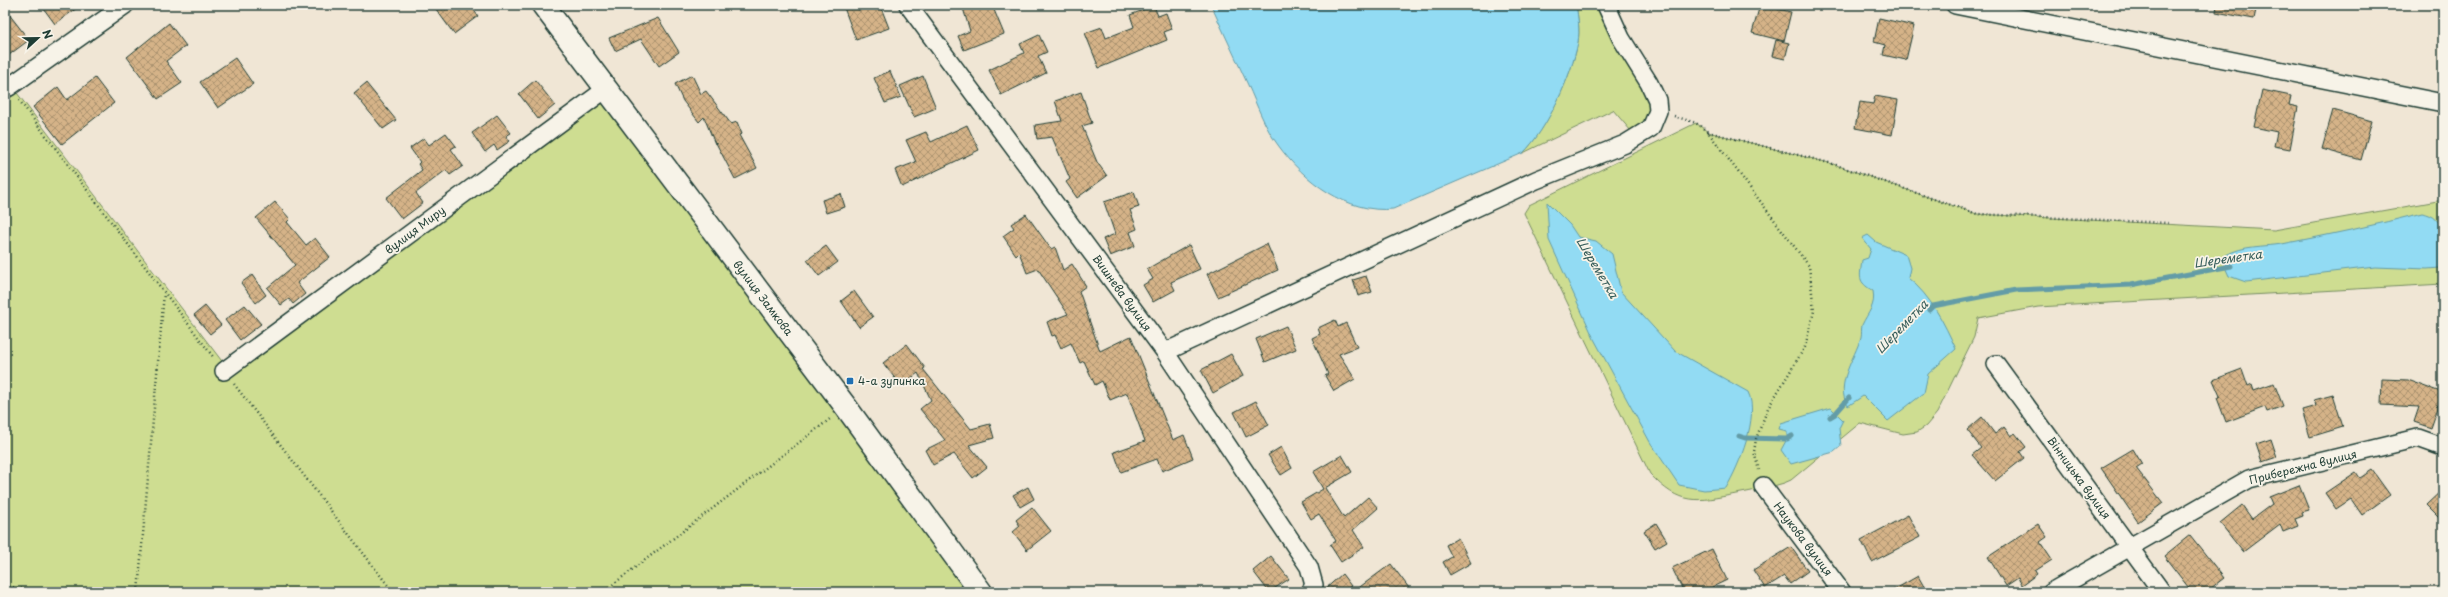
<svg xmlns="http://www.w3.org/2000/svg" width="2448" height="597" font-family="'Playpen Sans',sans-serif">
	<defs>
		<pattern id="building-cross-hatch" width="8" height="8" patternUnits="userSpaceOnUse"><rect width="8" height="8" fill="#d5b388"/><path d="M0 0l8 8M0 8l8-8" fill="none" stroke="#ac9370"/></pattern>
	</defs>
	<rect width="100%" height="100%" fill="#f0e6d5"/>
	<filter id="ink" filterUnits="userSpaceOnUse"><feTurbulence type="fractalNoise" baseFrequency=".025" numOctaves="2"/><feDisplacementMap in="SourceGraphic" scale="8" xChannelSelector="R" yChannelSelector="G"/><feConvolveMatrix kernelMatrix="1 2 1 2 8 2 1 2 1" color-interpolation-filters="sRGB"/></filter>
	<g filter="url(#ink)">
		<path fill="#cedd91" stroke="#768d62" d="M1576,5H1606L1657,100L1637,138L1613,110L1523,153C1547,129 1572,75 1578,42C1580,30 1578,17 1576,5Z
			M606,89L981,592H5V102L17,93L231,373Z
			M1696,123L1708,132L1833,164L1977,214L2274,230L2443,200V284L2038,307L1978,318L1974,337L1937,413L1926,426L1917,432L1903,434L1860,423L1791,480L1784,483C1768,488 1752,491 1736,494C1696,502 1680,506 1650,474L1524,213L1529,205Z"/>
		<path fill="#92dbf3" stroke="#649ca7" d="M1211,5H1576C1578,17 1580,30 1578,42C1572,75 1547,130 1523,153L1393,209C1347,214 1304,181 1278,145C1265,128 1257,105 1248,85C1236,58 1223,32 1211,5Z
			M1547,202L1570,225L1578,237L1596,241L1612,254L1621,292L1675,351L1748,392C1760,416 1739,466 1726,488L1704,490L1679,485L1650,442L1594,339L1549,240Z
			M2422,213C2448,217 2443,242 2443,264L2440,268L2427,269L2375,267L2246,282L2229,276L2225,267L2226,255C2244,245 2263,247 2282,244C2329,235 2376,225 2422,213Z
			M1868,235L1876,242L1906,255L1910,268L1908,278C1931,296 1944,323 1956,349L1928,374L1924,393L1888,421L1863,396L1848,406C1834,385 1855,358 1861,337C1862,333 1861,328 1862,325C1868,312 1876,306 1873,291C1857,281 1860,278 1862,260L1868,258L1871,249L1862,238Z
			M1831,408L1843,420L1839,428L1841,446L1834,452L1791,464L1781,450L1787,439V431L1779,429L1781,423Z"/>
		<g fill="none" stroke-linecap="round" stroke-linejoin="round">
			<path stroke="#649ca7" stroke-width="5" d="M1929,310L1933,306L2016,290L2131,285L2231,266
				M1830,417L1835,414L1849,398
				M1739,436L1745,438L1787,439L1792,436"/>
		</g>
		<path fill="url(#building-cross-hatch)" stroke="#1f3d34" d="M41,5H81L55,24Z
			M433,5H470L478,16L454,34Z
			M843,5H880L889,28L856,40Z
			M962,5H992L1004,34L964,50L958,36L970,31Z
			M1760,5L1791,12L1784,41L1752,33Z
			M2217,5H2257L2254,19L2216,12Z
			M1154,6L1158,16L1166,13L1172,29L1164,32L1167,40L1099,68L1085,33L1102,27L1106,38L1134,27L1130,15Z
			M5,9L29,40L5,58Z
			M658,18L679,52L659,66L641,39L615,51L609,38Z
			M1879,18L1914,26L1906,60L1883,55L1885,45L1874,42Z
			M169,23L186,46L166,61L182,83L158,99L127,57Z
			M1039,35L1047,52L1038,56L1046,73L1001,95L989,70L1024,53L1020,44Z
			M1776,40L1789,43L1785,59L1772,56Z
			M235,58L253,84L218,108L200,82Z
			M890,71L901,97L885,103L874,78Z
			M692,75L701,94L706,91L731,124L737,122L742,134L739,135L757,168L735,179L716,143L715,144L704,117L699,122L683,101L675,84Z
			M923,76L936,108L914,117L900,86Z
			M95,78L114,103L62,144L33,107L58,87L67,100Z
			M535,80L555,105L538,119L519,94Z
			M366,83L396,120L383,129L354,93Z
			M2262,90L2291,96L2289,105L2298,107L2290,149L2274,146L2277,132L2254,127Z
			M1081,92L1092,123L1082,126L1097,162L1107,176L1077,198L1066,182L1070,179L1052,137L1037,139L1035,125L1062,121L1055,101Z
			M1875,96L1898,100L1892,135L1855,128L1860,102L1873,104Z
			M2333,110L2372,121L2361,160L2322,149Z
			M497,115L511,133L506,136L510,141L497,150L494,145L485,152L472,133Z
			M967,125L979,150L902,187L895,170L916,162L906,140L926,132L931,142Z
			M446,133L456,146L451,149L463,166L450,175L446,170L416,193L423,203L402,219L386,198L422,170L418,164L420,162L410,148L424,138L429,145Z
			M1134,192L1139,207L1130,210L1137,229L1130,232L1135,246L1110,256L1103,239L1115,234L1104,202Z
			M841,194L845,207L826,213L822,200Z
			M275,202L290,219L287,222L306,245L315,238L330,257L297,283L305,294L293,304L289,299L281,305L267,288L295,265L256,218Z
			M1026,214L1051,249L1055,247L1063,270L1072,264L1086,286L1079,291L1100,351L1131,336L1173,440L1184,435L1193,458L1162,471L1157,459L1121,472L1114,452L1145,441L1127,393L1110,400L1102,381L1095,385L1084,361L1080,363L1071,343L1061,348L1055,335L1052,336L1047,322L1068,314L1038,269L1027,273L1019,252L1016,255L1003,236L1014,228L1011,224Z
			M1267,244L1278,270L1218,297L1207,274Z
			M1189,245L1200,269L1171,282L1175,290L1153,302L1143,285L1153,279L1147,269Z
			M826,246L838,262L819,276L807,260Z
			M252,275L266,295L256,303L241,283Z
			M1366,276L1372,292L1358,296L1353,280Z
			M854,291L873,317L859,327L841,301Z
			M245,305L261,324L240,340L225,320Z
			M205,306L221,325L210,334L194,315Z
			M1335,320L1338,327L1346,323L1357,347L1339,354L1355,379L1334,391L1325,376L1328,374L1312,338L1320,334L1318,328Z
			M1286,326L1296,349L1265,362L1256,339Z
			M907,344L925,368L923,369L971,429L990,424L994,438L969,445L987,467L973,478L954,454L933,465L925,450L945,440L920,409L931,400L918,373L901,386L883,363Z
			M1231,354L1243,376L1213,393L1201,370Z
			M2242,369L2248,386L2252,384L2254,390L2274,383L2283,406L2267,412L2265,407L2226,422L2217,398L2220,396L2213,380Z
			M2382,379L2408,380L2443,393L2431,428L2414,422L2419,407L2381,405Z
			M2333,395L2343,427L2310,437L2302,410L2316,406L2314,400Z
			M1256,401L1269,425L1246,437L1234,412Z
			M1982,417L1995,434L2004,427L2011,436L2015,433L2026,447L2020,452L2024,458L1995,481L1972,455L1981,448L1967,430Z
			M2271,439L2277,457L2262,462L2256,444Z
			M1281,447L1292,468L1281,475L1268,455Z
			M2133,449L2142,464L2136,468L2163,503L2138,522L2101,468Z
			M1342,455L1352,472L1325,488L1344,518L1368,497L1378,508L1353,530L1364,547L1341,562L1330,545L1336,541L1319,514L1311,519L1301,502L1323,489L1313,472Z
			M2372,470L2390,495L2362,515L2351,499L2336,509L2325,493L2356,472L2360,478Z
			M2299,485L2309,510L2302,512L2303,516L2295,519L2298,526L2283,532L2280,524L2243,552L2220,523L2242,505L2252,519L2272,504L2269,497Z
			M1028,487L1034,499L1020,507L1013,495Z
			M2443,489V522L2426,505Z
			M1032,507L1051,531L1027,550L1013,532L1020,526L1016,520Z
			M1908,515L1920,537L1872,562L1861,540Z
			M1656,523L1667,541L1655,548L1644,531Z
			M2038,524L2047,537L2040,542L2052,560L2035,571L2037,574L2022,585L2018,578L2006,586L1988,557Z
			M2190,535L2224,578L2206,592H2192L2164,556Z
			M1458,538L1471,563L1450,575L1443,562L1452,557L1446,545Z
			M1791,547L1808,571L1790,584L1784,576L1765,588L1753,570Z
			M1712,549L1727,580L1702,592H1684L1672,568Z
			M1271,556L1289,579L1269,592L1253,571Z
			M1391,564L1412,592H1353Z
			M1342,574L1351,586L1344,592H1322Z
			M1918,576L1927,592H1890Z"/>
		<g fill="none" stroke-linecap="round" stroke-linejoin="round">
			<g stroke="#1f3d34" stroke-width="20">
				<path id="street" d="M908,5L1165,352L1309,567L1314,585L1310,592
					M1955,5L2443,103
					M5,83L9,87L125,5
					M1165,352L1536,180L1625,144L1651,128L1658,111L1657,100L1649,83L1621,38L1606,5
					M1996,364L2162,592
					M224,371L606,89
					M1763,486L1842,592
					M2051,592L2249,479L2418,438L2443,447"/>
			</g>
			<g stroke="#1f3d34" stroke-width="25">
				<path id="secondary" d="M543,5L846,407L981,592"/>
			</g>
			<path stroke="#1f3d34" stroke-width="2.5" stroke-dasharray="1 3" stroke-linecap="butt" d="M19,100L214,358
				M1674,116L1696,123L1708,132L1809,266L1814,311L1805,347L1768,408L1756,439L1754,452L1759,470
				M1708,132L1833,164L1977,214L2168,223
				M234,384L393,592
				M2440,429L2443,422
				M5,586L42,592
				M138,592L164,293
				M603,592L830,419"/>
			<use href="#street" stroke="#f7f3e8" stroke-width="17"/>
			<use href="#secondary" stroke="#f7f3e8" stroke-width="22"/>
		</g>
	</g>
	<rect fill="#1f6fb2" stroke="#f7f3e8" stroke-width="1.5" x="846" y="377" width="8" height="8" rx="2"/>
	<g text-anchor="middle" stroke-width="3.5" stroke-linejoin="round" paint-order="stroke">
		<g font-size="11" fill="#1f3d34" stroke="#f7f3e8">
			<text transform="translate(415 230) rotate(-37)" y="4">вулиця Миру</text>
			<text transform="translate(1122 293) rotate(54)" y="4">Вишнева вулиця</text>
			<text transform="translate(763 298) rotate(53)" y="4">вулиця Замкова</text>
			<text transform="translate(2303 467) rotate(-14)" y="4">Прибережна вулиця</text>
			<text transform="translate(2079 478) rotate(54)" y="4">Вінницька вулиця</text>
			<text transform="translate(1803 539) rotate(53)" y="4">Наукова вулиця</text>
		</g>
		<g font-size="11" fill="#1f3d34" stroke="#f7f3e8" text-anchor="start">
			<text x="858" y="385">4-а зупинка</text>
		</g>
		<g font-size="12" font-style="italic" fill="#365d5a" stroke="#f7f3e8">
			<text transform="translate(2228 259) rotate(-8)" y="4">Шереметка</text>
			<text transform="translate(1597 268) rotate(59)" y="4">Шереметка</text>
			<text transform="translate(1902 327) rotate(-46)" y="4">Шереметка</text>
		</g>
	</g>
	<rect width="2448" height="597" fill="none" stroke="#f7f3e8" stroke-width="20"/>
	<rect x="10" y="10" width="2428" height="577" fill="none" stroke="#1f3d34" stroke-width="1.5" filter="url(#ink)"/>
	<g transform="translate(38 38) rotate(68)" stroke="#f7f3e8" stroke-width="3" paint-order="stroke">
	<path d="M0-3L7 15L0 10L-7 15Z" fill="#1f3d34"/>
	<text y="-6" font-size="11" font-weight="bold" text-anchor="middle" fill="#1f3d34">N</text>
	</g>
</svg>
